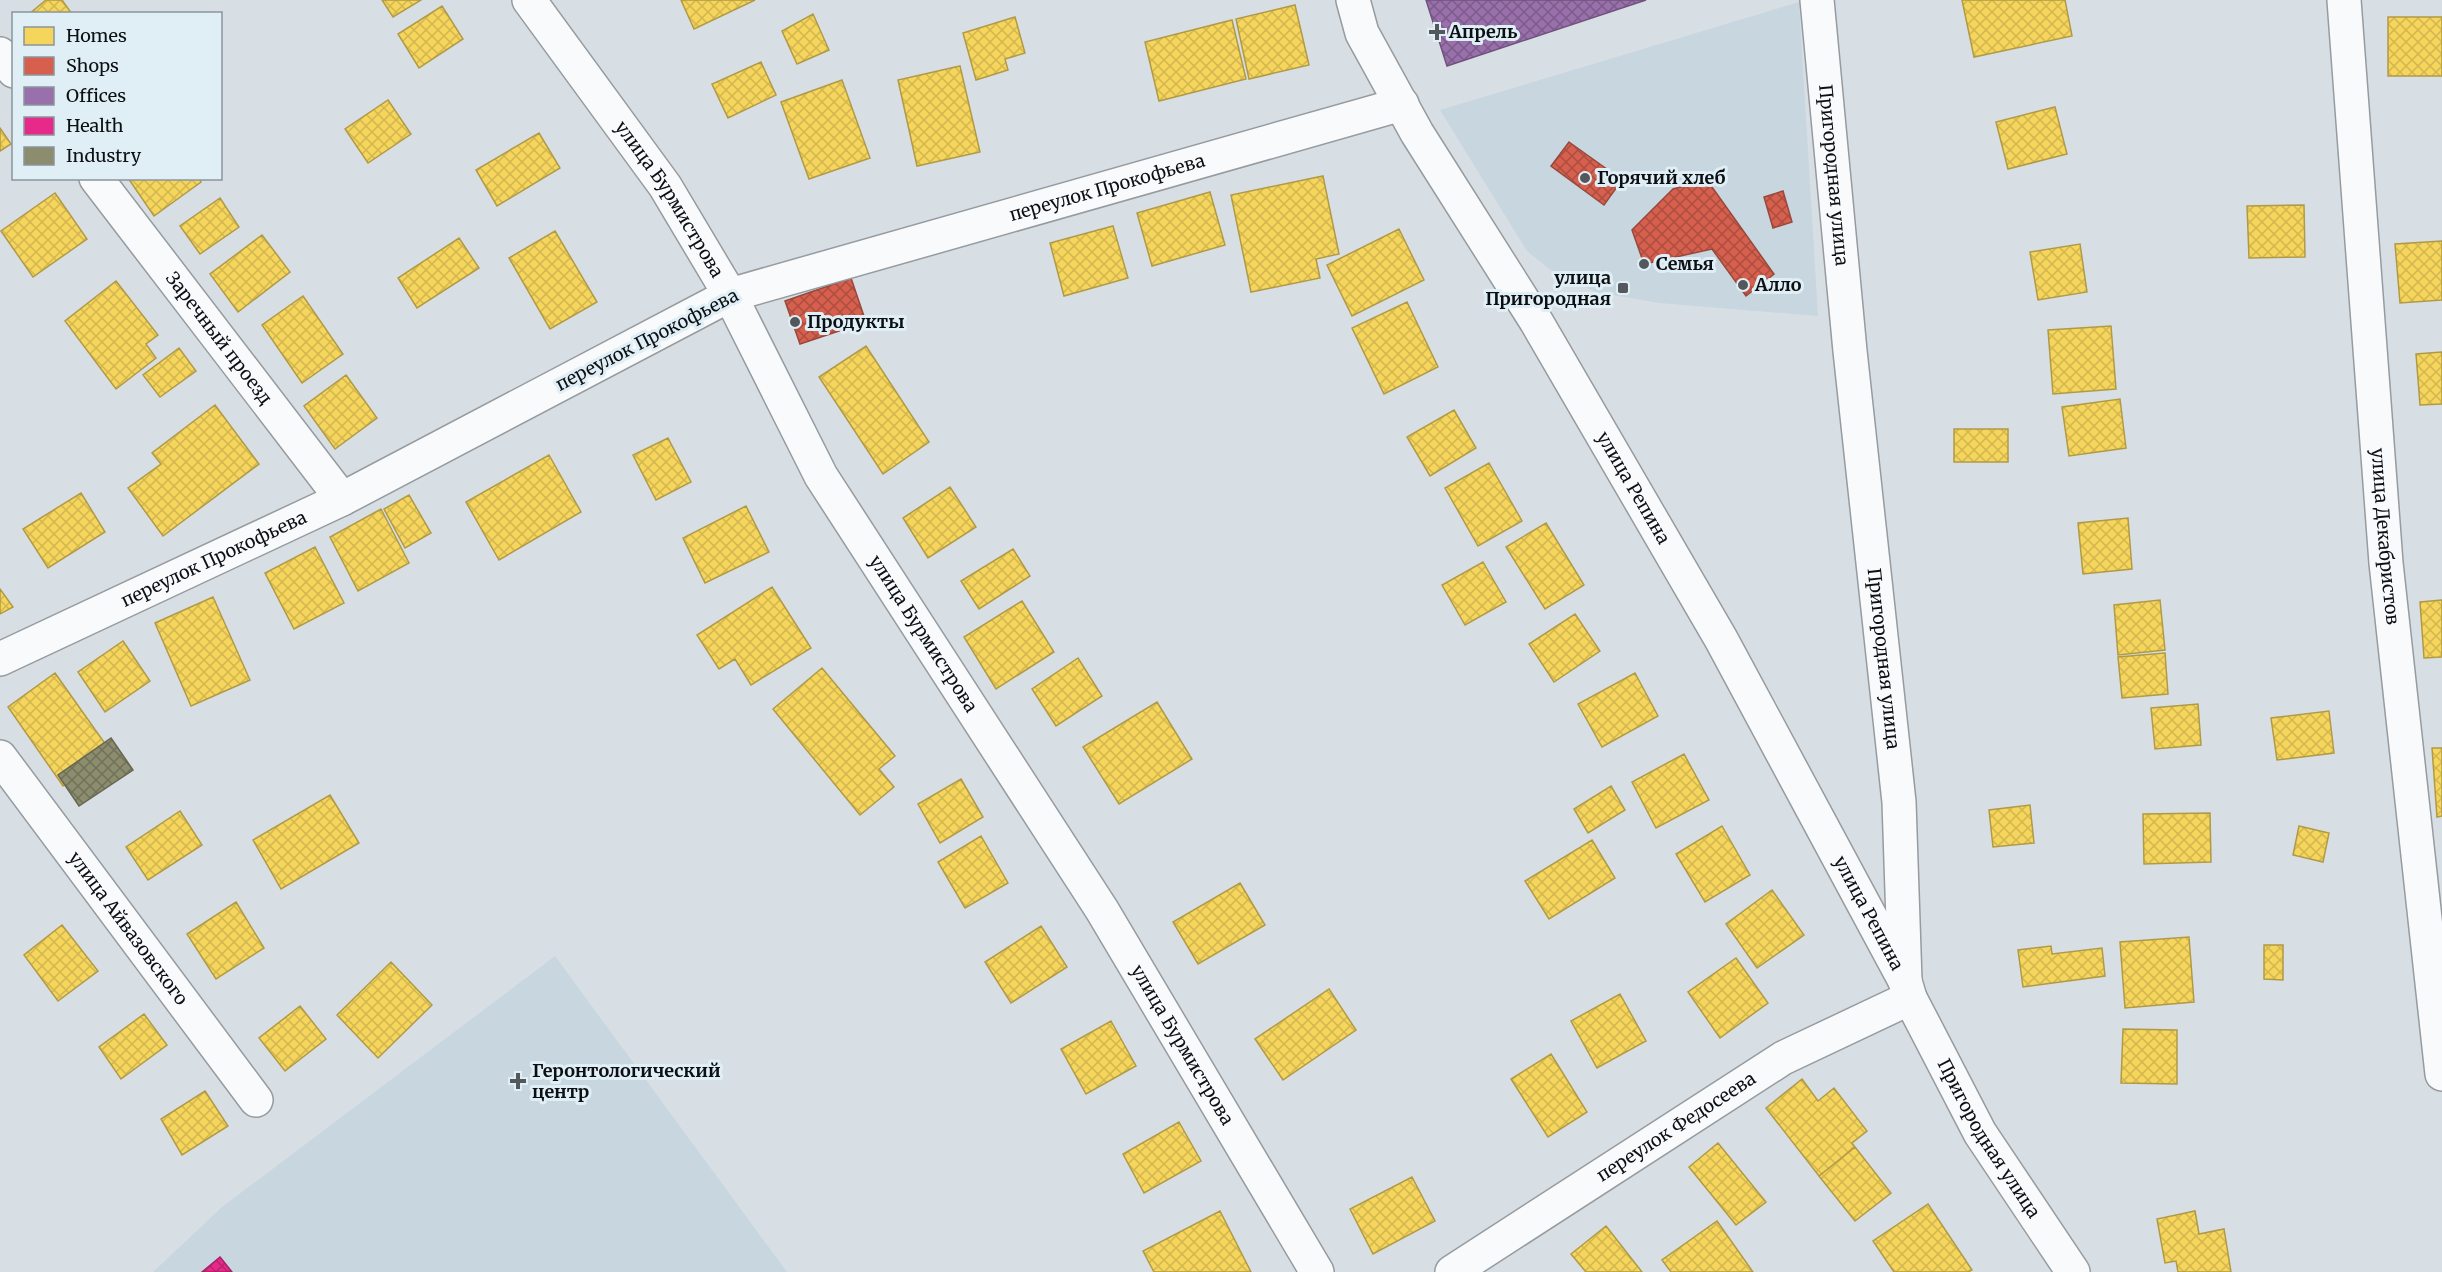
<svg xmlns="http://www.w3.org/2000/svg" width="2442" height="1272" font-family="Merriweather,serif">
	<defs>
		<pattern id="homes-cross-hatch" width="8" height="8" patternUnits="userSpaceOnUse" patternTransform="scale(1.5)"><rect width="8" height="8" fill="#f6d55c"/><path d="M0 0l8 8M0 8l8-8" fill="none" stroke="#d2b64f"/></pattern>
		<pattern id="shops-cross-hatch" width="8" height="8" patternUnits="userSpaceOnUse" patternTransform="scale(1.5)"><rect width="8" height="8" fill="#d6604d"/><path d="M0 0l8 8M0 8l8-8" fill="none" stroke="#ac4e3f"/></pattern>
		<pattern id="offices-cross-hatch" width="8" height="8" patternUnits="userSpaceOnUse" patternTransform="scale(1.5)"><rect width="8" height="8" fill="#9970ab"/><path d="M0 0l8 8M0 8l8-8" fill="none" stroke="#7b5b8a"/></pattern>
		<pattern id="health-cross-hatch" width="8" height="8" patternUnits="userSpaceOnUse" patternTransform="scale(1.5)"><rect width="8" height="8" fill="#e7298a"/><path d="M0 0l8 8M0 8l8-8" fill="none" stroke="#ba2270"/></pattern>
		<pattern id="industry-cross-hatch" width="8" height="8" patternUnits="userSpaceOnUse" patternTransform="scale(1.5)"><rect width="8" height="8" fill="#8c8c6e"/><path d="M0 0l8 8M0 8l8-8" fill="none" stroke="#717159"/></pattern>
	</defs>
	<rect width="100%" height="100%" fill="#d8dfe4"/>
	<path fill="#c7d6df" d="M1799,2L1818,316L1659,303L1595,292L1549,269L1527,251L1440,110Z
		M555,956L787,1272H153L222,1207Z"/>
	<path fill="url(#homes-cross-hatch)" stroke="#b09a46" stroke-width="1.5" d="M46,0H62L72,14H29Z
		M382,0H421L393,17Z
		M681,0H755L694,29Z
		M1962,0H2065L2072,36L1974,57Z
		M1295,5L1309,65L1249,79L1236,19Z
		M442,6L463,39L419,68L398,34Z
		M813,14L829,50L797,64L782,31Z
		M1015,17L1025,53L1005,59L1008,70L976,80L963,33Z
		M2388,17H2442V76H2388Z
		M1232,20L1246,79L1159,101L1145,42Z
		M761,62L776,95L728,118L712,84Z
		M960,66L980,152L917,166L898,80Z
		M842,80L870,158L809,179L781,102Z
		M388,100L411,134L368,163L345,129Z
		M2055,107L2067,154L2008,169L1996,122Z
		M0,128L11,144L0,151Z
		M539,133L560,168L497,206L476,170Z
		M1323,176L1339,254L1316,259L1320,278L1251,292L1231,195Z
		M128,178H199L201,182L154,216Z
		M1210,192L1225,245L1152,266L1137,213Z
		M55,193L87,239L33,277L1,231Z
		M220,198L239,227L200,254L180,226Z
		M2304,205L2305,257L2249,258L2247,206Z
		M1113,226L1128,278L1064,296L1050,243Z
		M1399,229L1424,280L1352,316L1327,265Z
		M555,231L597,302L550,329L509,258Z
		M262,235L290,272L238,312L210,274Z
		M459,238L479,268L417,308L398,278Z
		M2442,241V300L2400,303L2395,244Z
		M2080,244L2087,292L2038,300L2030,252Z
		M116,281L158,335L146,344L156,358L116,389L65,321Z
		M303,296L343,354L302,383L262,325Z
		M1407,302L1438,367L1384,394L1352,328Z
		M2111,326L2116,389L2053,394L2048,330Z
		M866,346L929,442L883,474L819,377Z
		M179,348L196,371L160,397L143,375Z
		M2442,352V404L2420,405L2416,354Z
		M346,375L377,418L335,449L304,406Z
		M2120,399L2126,448L2069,456L2062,407Z
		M215,405L259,464L163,536L128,488L161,464L152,453Z
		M1454,410L1476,448L1430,476L1407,437Z
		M1954,429H2008V462H1954Z
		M668,438L691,482L656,500L633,455Z
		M549,455L581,512L499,560L466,502Z
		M1489,463L1522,521L1478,546L1445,488Z
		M950,487L976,527L928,558L903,518Z
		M81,493L105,532L48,568L23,529Z
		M409,495L431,533L405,548L384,509Z
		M746,506L769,552L705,583L683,538Z
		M381,509L409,563L358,591L330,537Z
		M2128,518L2132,569L2083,574L2078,523Z
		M1546,523L1584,585L1545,609L1506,547Z
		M315,547L344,603L294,629L265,573Z
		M1013,549L1030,576L979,609L961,581Z
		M1483,562L1506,602L1465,625L1442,585Z
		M772,587L811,648L751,685L735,659L719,669L697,635Z
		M0,589L13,607L0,614Z
		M213,597L250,680L191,706L155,623Z
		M2160,600L2165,650L2118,655L2114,605Z
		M2442,600V657L2424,658L2420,602Z
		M1022,601L1054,652L996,689L964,637Z
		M1575,614L1600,651L1554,682L1529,644Z
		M123,641L150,681L105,712L78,672Z
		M2165,653L2168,694L2122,698L2118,657Z
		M1078,658L1102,696L1056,726L1032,689Z
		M822,668L895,756L879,769L894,787L860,815L773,709Z
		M55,673L111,752L63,786L8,707Z
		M1635,673L1658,716L1602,747L1578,704Z
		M1157,702L1192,759L1119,804L1083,747Z
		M2198,704L2201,745L2155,749L2151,708Z
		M2329,711L2334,753L2277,760L2271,718Z
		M2432,748H2442V816L2437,817Z
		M1684,754L1709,800L1656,828L1632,782Z
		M961,779L983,817L940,843L918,804Z
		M1611,786L1625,810L1588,833L1574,809Z
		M330,795L359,843L281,889L253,840Z
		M2030,805L2034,843L1993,847L1989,810Z
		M180,811L202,845L148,880L126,847Z
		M2210,813L2211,862L2144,864L2143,814Z
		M1722,826L1750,875L1705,902L1676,854Z
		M2299,826L2329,833L2323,862L2293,855Z
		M981,836L1008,883L965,908L938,862Z
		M1592,840L1615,878L1549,919L1525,881Z
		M1240,883L1265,925L1198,964L1173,922Z
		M1772,890L1804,935L1757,968L1726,924Z
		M236,902L264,948L216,979L187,934Z
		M62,925L98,971L58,1001L24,955Z
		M1041,926L1067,967L1011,1003L985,962Z
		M2189,937L2194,1002L2125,1008L2120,942Z
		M2264,945H2283V980L2264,979Z
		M2051,946L2052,954L2102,948L2105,976L2023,987L2018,950Z
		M1736,958L1768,1003L1720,1038L1688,992Z
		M391,962L432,1005L378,1058L337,1015Z
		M1329,989L1356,1030L1283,1080L1255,1039Z
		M1620,994L1646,1041L1597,1068L1571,1021Z
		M300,1006L326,1039L285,1071L259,1038Z
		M144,1014L167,1045L121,1079L99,1047Z
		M1111,1021L1136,1066L1086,1094L1061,1049Z
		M2123,1029L2177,1030V1084L2121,1083Z
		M1551,1054L1587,1112L1548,1137L1511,1079Z
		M1802,1079L1818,1101L1834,1088L1867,1131L1852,1143L1855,1147L1819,1176L1766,1108Z
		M205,1091L228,1126L182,1155L161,1119Z
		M1179,1122L1201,1161L1144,1193L1123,1154Z
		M1718,1143L1766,1202L1736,1225L1689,1167Z
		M1855,1147L1891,1193L1855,1221L1819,1176Z
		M1412,1177L1435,1221L1373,1254L1350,1209Z
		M1928,1204L1972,1270L1968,1272H1894L1873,1241Z
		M1220,1211L1251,1272H1154L1143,1251Z
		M2195,1211L2199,1234L2224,1229L2231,1272H2178L2176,1261L2165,1263L2157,1219Z
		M1717,1221L1753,1272H1671L1662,1260Z
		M1606,1226L1642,1272H1586L1571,1254Z"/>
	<path fill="url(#shops-cross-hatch)" stroke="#99483c" stroke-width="1.5" d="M1569,142L1622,180L1604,205L1551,166Z
		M1707,180L1774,274L1746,296L1712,249L1644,264L1632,230L1673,189Z
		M1783,191L1792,222L1773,228L1764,197Z
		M851,278L866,322L800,344L785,301Z"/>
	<path fill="url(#offices-cross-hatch)" stroke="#6f537d" stroke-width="1.5" d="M1426,0H1646L1447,66Z"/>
	<path fill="url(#health-cross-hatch)" stroke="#a52266" stroke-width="1.5" d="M220,1257L232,1272H202Z"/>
	<path fill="url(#industry-cross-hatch)" stroke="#666753" stroke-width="1.5" d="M111,738L133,770L79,806L58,775Z"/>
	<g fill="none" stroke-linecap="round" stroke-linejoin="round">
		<g stroke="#969b9f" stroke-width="36">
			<g id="street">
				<path id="s1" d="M1817,0L1850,351L1899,802L1905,981"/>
				<path id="s2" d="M2344,0L2386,563L2442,1074"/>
				<path d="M0,54L14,71"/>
				<path id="s3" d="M96,178L342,499"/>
				<path id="s4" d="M0,659L342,499L730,295"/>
				<path id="s5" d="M0,757L256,1100"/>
			</g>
		</g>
		<g stroke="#969b9f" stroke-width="36">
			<g id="secondary">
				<path id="s6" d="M529,0L665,186L730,295L821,476L1102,910L1317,1272"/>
				<path id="s7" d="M1353,0L1362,33L1417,133L1536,321L1721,639L1905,981L1910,998L1980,1133L2073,1272"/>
				<path id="s8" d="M730,295L1402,104"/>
				<path id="s9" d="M1452,1272L1783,1058L1910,998"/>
			</g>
		</g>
		<use href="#street" stroke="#f9fafb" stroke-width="33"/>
		<use href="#secondary" stroke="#f9fafb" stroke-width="33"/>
	</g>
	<g fill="#53585c" stroke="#e0eef6" stroke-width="2">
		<path d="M1434 23h6v6h6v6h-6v6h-6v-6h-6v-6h6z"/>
		<circle cx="1585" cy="178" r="6"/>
		<circle cx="1644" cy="264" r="6"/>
		<circle cx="1743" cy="285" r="6"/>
		<rect x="1617" y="282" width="12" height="12" rx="3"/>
		<circle cx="795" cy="322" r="6"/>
		<path d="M515 1072h6v6h6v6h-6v6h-6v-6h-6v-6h6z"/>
	</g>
	<g text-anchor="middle" stroke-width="6" stroke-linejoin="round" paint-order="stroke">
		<g font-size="18" font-weight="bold" fill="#0c1013" stroke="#e0eef6" text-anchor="start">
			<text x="1449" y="38">Апрель</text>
			<text x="1597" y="184">Горячий хлеб</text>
			<text x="1656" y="270">Семья</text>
			<text x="1611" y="284" text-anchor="end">улица<tspan x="1611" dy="21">Пригородная</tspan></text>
			<text x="1755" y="291">Алло</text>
			<text x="807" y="328">Продукты</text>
			<text x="532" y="1077">Геронтологический<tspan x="532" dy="21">центр</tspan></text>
		</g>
		<g font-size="18" fill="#0c1013" stroke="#e0eef6">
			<text dy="6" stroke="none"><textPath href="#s1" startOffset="176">Пригородная улица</textPath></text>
			<text dy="6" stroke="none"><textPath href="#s8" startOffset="392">переулок Прокофьева</textPath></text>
			<text dy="6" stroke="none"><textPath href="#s6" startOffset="244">улица Бурмистрова</textPath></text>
			<text dy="6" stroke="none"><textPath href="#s3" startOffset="202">Заречный проезд</textPath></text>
			<text transform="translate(647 340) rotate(-27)" y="6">переулок Прокофьева</text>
			<text dy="6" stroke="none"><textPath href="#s7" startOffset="564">улица Репина</textPath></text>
			<text dy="6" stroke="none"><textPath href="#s2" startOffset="538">улица Декабристов</textPath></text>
			<text dy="6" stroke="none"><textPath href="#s4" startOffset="236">переулок Прокофьева</textPath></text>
			<text dy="6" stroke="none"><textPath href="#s6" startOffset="748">улица Бурмистрова</textPath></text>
			<text dy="6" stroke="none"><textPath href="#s1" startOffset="662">Пригородная улица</textPath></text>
			<text dy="6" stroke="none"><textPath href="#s7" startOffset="1050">улица Репина</textPath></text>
			<text dy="6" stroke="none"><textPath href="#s5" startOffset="214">улица Айвазовского</textPath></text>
			<text dy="6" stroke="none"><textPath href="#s6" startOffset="1234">улица Бурмистрова</textPath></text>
			<text dy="6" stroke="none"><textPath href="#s9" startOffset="267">переулок Федосеева</textPath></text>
			<text dy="6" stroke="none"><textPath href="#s7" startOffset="1306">Пригородная улица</textPath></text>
		</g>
	</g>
	<rect x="12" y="12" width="210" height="168" fill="#e0eef6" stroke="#8b959b" stroke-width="1.5"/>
	<rect x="24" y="27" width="30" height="18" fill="#f6d55c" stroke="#8b959b" stroke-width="1.5"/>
	<text x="66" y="42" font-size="18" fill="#0c1013">Homes</text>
	<rect x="24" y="57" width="30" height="18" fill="#d6604d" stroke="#8b959b" stroke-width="1.5"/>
	<text x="66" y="72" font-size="18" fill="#0c1013">Shops</text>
	<rect x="24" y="87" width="30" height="18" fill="#9970ab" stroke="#8b959b" stroke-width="1.5"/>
	<text x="66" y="102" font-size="18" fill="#0c1013">Offices</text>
	<rect x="24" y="117" width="30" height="18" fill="#e7298a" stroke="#8b959b" stroke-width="1.5"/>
	<text x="66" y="132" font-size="18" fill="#0c1013">Health</text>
	<rect x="24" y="147" width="30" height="18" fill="#8c8c6e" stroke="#8b959b" stroke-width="1.5"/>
	<text x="66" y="162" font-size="18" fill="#0c1013">Industry</text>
</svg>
